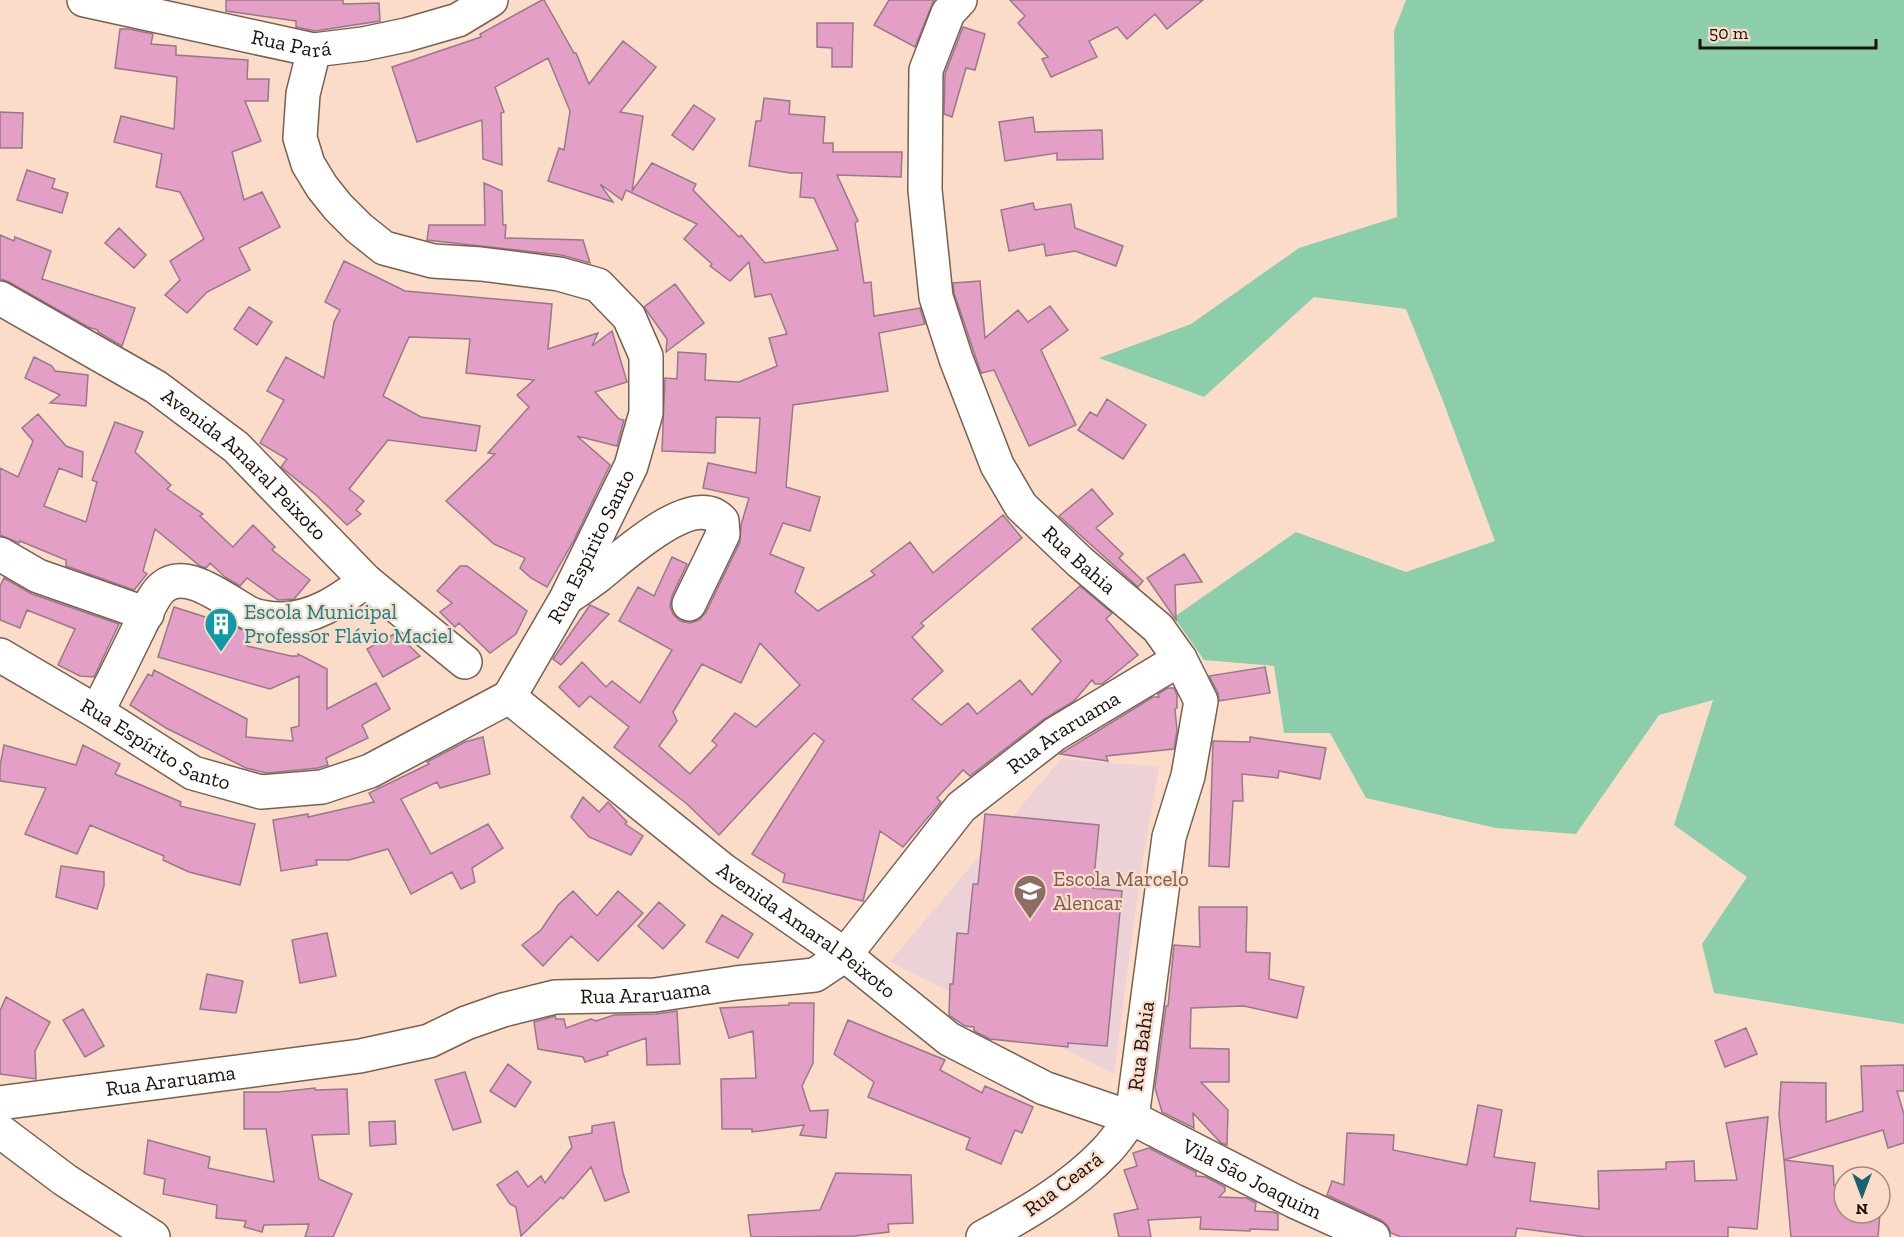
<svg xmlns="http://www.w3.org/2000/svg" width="1904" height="1237" font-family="'Zilla Slab',serif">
	<rect width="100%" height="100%" fill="#fbdcc8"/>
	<path fill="#ecd1d6" d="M1061,759L1159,767L1140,877L1114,1074L890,962Z"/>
	<path fill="#8dceaa" d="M1406,0H1904V1024L1714,993L1702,944L1747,877L1674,825L1713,700L1659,715L1576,834L1496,828L1366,798L1330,733H1284L1274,666L1204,660L1174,617L1296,532L1406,572L1495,541L1443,401L1406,309L1314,297L1204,397L1099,358L1191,324L1299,248L1397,217L1394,31Z"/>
	<path fill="#e39fc5" stroke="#977989" stroke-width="1.5" fill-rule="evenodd" d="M226,0H343V4L379,3L380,21L315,31L296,27V21L226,11Z
		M542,0H544L574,53H576L589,84L623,41L656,67L620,112L643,116L632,191L652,163L696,184L693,190L739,237L741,235L765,263L838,250L814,198L800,197L802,173H790L749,166L756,121H761L764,98L790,101L789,114L825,117L823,143H833V152H902L901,177L837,175L858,221L855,223L864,283L871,282L874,316L920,308L925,324L879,333L888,391L793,405L786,487L820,497L810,531L783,523L770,554L804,568L795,592L818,611L875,575L871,571L910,542L933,573L1003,515L1022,538L921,623L924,626L912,637L943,671L912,699L941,725L968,703L977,714L1020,680L1032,695L1061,661L1032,629L1080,586L1112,613L1106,619L1138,655L1102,684H1095L1092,680L1074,701L1044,719L970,776L963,770L937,798L941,802L903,847L880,831L863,901L783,882L785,874L752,854L824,741L814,733L719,835L687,804L614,747L629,727L590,696L579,707L559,687L582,662L606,687L612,681L640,703L672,650L619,621L638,587L654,596L672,557L687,564L672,596L670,606L673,614L680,621L690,623L699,620L706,612L740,542L741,525L749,498L703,488L708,463L756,473L760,418L716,417L715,453L662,451L665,378L677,379L678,352L706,354L705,380L739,382L777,366L769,338L787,334L771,294L755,297L749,262L730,281L710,266L712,264L684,239L697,224L626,190L622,200L600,184L613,202L548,181L559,148L564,150L570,111L548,58L495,87L504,112L501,113L502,165L483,159L482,120L417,142L392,67L481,37L480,34ZM760,643L800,685L756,727L735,713L712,741L717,745L690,774L659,746L677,721L673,712L702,664L741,683Z
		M889,0H934L915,47L874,25Z
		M1010,0H1203L1167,29L1155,14L1127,39L1117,27L1089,41L1097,57L1051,77L1042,59L1048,57L1018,23L1025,16Z
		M817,23H853L852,67H832V48L817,47Z
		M963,27L985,34L975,70L966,68L952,117L944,114L945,74Z
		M120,29H129L153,34L151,44L176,46V55L248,60L247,79H269L268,101H245L261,141L232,152L244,200L262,192L280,227L239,248L250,270L207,292L187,313L165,295L180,280L170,261L204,239L180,192L156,187L162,154L114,142L121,116L174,129L177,77L115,68Z
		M694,105L715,119L693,150L672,135Z
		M0,112L23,113L22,148H0Z
		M1033,117L1035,132L1102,130L1103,159L1057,160V153L1005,161L999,122Z
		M27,170L55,179L52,188L68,193L62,213L17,200Z
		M484,183L502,191L503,225H506L505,238L583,240L590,263L561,255L427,240L429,225H485Z
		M1033,203L1035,210L1071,204L1075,228L1123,246L1116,266L1075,251L1046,256L1044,244L1009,251L1001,210Z
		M119,228L146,255L134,268L105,243Z
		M0,235L14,241L15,237L51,251L42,279L135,308L122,346L98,332V330L88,327L9,282L0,279Z
		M344,261L405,291L552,304L548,349L598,333L592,346L612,331L627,382L595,392L619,419L624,420L617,446L577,436L610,465L574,540L547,587L531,578L520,568L525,558L494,544L446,501L495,454L488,453L529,407L517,395L534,380L466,373L470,339L409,337L383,396L421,417L480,426L476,451L388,440L349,489L364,501L356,510L361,514L347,525L316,495L281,467L287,459L260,443L284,400L267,391L286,357L324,378L334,322L340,310L325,302Z
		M980,281L985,338L1018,310L1028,322L1050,306L1068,330L1041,350L1076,425L1029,446L994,370L981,373L954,293L953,283Z
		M675,284L704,323L666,352L667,339L644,307Z
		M249,307L272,322L257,345L234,329Z
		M34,357L52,366L55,371L88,375L86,406L50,403L60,395L25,378Z
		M1107,399L1146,425L1123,459L1078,430L1090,412L1097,416Z
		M38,414L66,446L83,452L82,477L59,468L44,506L86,522L97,482L92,480L115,422L143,432L135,452L171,485L167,489L203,514L200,516L233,547L253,525L275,547L272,550L310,580L294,599L278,600L247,578L240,586L225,577L210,563L206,568L200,566L155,529L143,571L147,574L134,590L66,566V560L20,541L19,543L0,535V468L18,477L33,441L22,428Z
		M1092,489L1113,514L1096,528L1123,554L1119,558L1143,581L1138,587L1059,516Z
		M1184,554L1202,582L1175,585L1176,620L1147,578Z
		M460,566H467L527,611L516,634L490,653L459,623L455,627L440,612L452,603L437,591Z
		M4,578L32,594L119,624L94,677L80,676L58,665L75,629L27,610L20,628L0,620V586Z
		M590,605L609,614L561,665L553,659Z
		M174,607L215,620L217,616L240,629L253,634L247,646L291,656H298V654L327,669V709L376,683L390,709L362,725L368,738L326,758L328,765L318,768L267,773L246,768L166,728L130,705L148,674L152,676L154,670L247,719L246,737L293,741L291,728L299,726V676L270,689L158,657Z
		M396,633L420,656L383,677L367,649Z
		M1265,667L1270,693L1219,701L1218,693L1209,676Z
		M1168,688H1174L1177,695V708L1175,709L1177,731L1174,749L1106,756L1108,761L1060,754L1153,697H1159L1158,694Z
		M483,737L490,774L440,788L437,782L401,799L431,854L488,824L503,848L472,868L475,882L461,889L452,872L411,894L388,849L349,860H316L317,865L281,871L273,820L308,814V817L374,802L369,793L429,764L427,762L465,742Z
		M1250,737L1326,748L1320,779L1279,771L1278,778L1242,774L1243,801H1233L1229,867L1209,866L1213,741L1250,742Z
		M4,745L76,765L83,745L120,764L115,774L181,802L180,806L255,824L240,885L189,872L163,860L164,856L90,825L77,854L25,834L46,788L0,781V766Z
		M583,797L599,812L608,802L627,822L625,824L643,836L631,855L589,837L571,817Z
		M985,814L1099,825L1093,888L1122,891L1107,1046L1068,1043V1047L990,1039L974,1031V1027L965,1026L949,1015L950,984H953L957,933L968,934L973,884H978Z
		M61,866L104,872V886L97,909L56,897Z
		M573,891L597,916L618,891L643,913L598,961L571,936L543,966L522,945L541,930L558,905Z
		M659,902L685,925L663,949L638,926Z
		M1199,907H1247L1246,952L1270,953L1269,979L1304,987L1297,1018L1244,1006L1191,1008L1190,1048L1229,1049V1082H1201L1228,1110L1227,1145L1221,1143L1193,1113L1194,1128L1162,1112L1155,1088L1166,1006H1168L1174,945L1200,947Z
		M722,915L753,934L738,958L706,942Z
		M327,933L336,976L300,983L292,940Z
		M207,974L243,981L236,1013L200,1009Z
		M6,997L50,1022L35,1051L36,1079L0,1074V1011Z
		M789,1003H814L813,1063L802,1086L810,1111L828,1110L826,1138L800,1135L804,1125L752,1132V1129H722L721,1079L756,1078L753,1031L729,1038L720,1008L789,1005Z
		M83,1009L104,1046L85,1057L63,1020Z
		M677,1011L680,1064L647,1065L646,1038L607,1052L608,1055L585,1062L583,1057L538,1049L534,1022L555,1016L556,1019H564L566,1028L591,1019L596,1021L614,1015L656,1014Z
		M848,1020L945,1060L940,1070L982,1093L985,1086L1033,1107L1022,1133L1015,1130L1001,1164L966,1149L970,1138L868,1097L874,1082L834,1054Z
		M1746,1028L1757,1054L1725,1067L1715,1041Z
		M508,1064L531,1082L515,1107L490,1091Z
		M1904,1065V1091H1897L1904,1114V1143L1888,1148L1883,1130L1784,1160L1779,1115L1781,1082L1826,1083V1122L1863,1111L1861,1066Z
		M465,1072L481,1122L453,1130L435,1080Z
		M315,1088V1090L347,1089L349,1134L312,1135L319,1179L352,1194L333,1237H305L309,1224L264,1225L262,1232L244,1227L246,1221L216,1218L217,1205L163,1194L165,1179L144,1174L148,1140L210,1157L208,1168L274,1182L266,1129H244V1092H278Z
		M1478,1105L1502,1110L1494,1157L1535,1163L1530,1201L1599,1209L1598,1171L1666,1169V1162L1694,1161L1695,1181L1737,1180L1726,1123L1768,1117L1757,1229L1728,1227V1237H1586L1517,1228L1515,1237H1401L1391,1233L1388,1226L1381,1220L1327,1195L1332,1181L1344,1185L1347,1133L1394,1135L1393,1150L1467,1165Z
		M395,1121L396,1144L370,1146L369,1122Z
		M614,1122L623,1173L629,1192L605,1201L591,1167L563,1199L561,1197L521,1236L516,1207L510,1204L497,1185L517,1171L528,1187L541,1176L545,1183L572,1147L569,1137L592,1133V1126Z
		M1149,1148L1196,1172V1176L1206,1177L1225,1187V1191L1219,1197L1247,1198L1256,1203L1255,1211L1273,1212L1278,1214V1230L1250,1229V1231L1200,1229L1201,1217L1148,1220L1151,1237H1119L1114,1214L1138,1209L1124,1170L1137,1166L1133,1153Z
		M1784,1160L1833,1166L1834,1185L1844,1186V1213H1880L1878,1237H1791Z
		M836,1173L911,1175L913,1223L888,1224L889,1232L854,1236L751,1237L748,1215L820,1210Z"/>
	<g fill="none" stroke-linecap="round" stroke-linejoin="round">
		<g stroke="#79604e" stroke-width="36">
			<g id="minor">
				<path id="s1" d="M84,0L314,50L363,44L406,35L458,20L491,0"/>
				<path id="s2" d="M960,0L948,13L926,70L925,190L936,297L956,359L997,465L1021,506L1080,562L1158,628L1180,659L1201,701L1188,776L1169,837L1132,1118C1123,1129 1116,1141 1106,1151C1072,1187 1026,1214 983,1237"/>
				<path id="s3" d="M0,298L156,387L236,447L366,581L465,662"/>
				<path d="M0,554L38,576L147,614"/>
				<path d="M571,595C580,589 589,583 598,576C621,558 693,489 722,521L723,534L689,604"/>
				<path id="s4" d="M0,655L97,712L193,773L261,792L322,787L370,771L509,697L566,599L631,466L646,413V356L629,317L598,285L559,274L481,264L433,261L384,248L359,228L338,207L322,187L308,164L300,138L303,94L314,50"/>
				<path id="s5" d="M509,697L723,870L845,955L949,1039L1044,1088L1132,1118L1294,1201L1373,1237"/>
				<path d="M97,712C112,683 126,655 140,626C146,614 153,595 163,587C187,567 227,602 249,613C257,617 271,619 280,619C314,619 340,600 366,581"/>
				<path id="s6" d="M0,1103L360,1056L429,1041L466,1023L503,1010L555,997L655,995L736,983L815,975L845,955L961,807L1055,734L1180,659"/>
				<path d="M0,1131L65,1180L153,1237"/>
			</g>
		</g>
		<use href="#minor" stroke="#fff" stroke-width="33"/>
	</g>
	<defs>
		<g id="building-pin" transform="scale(1.725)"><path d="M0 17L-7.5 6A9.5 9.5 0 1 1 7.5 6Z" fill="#0f9aa8" stroke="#fbdcc8"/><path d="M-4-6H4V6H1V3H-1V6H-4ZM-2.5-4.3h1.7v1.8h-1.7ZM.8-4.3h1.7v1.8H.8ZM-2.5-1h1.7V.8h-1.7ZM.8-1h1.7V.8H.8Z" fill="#fff"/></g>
		<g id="school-pin" transform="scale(1.725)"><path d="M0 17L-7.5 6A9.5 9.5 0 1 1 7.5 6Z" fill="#8d6e63" stroke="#fbdcc8"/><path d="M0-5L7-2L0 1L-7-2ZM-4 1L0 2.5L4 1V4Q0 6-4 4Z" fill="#fff"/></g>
	</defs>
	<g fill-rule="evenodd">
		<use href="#building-pin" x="221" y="624"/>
		<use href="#school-pin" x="1030" y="891"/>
	</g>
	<g text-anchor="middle" stroke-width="4.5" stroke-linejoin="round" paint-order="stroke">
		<g font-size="21" fill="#1c120b" stroke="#fbdcc8">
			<text dy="7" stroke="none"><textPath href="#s1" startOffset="212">Rua Pará</textPath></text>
			<text dy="7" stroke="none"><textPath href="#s3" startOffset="297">Avenida Amaral Peixoto</textPath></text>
			<text dy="7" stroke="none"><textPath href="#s4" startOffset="738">Rua Espírito Santo</textPath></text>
			<text dy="7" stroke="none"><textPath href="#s2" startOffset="612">Rua Bahia</textPath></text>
			<text dy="7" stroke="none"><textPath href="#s6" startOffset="1180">Rua Araruama</textPath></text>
			<text dy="7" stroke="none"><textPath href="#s4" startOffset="180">Rua Espírito Santo</textPath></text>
			<text dy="7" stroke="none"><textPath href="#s5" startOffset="378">Avenida Amaral Peixoto</textPath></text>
			<text dy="7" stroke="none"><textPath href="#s6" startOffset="658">Rua Araruama</textPath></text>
			<text transform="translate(1141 1046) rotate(-82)" y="7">Rua Bahia</text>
			<text dy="7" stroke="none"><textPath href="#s6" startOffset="172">Rua Araruama</textPath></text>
			<text dy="7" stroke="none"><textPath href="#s5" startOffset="892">Vila São Joaquim</textPath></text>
			<text transform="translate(1063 1184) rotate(-37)" y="7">Rua Ceará</text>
		</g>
		<g font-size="21" fill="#0d838f" stroke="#fbdcc8" text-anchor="start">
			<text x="244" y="619">Escola Municipal<tspan x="244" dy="24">Professor Flávio Maciel</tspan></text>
		</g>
		<g font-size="21" fill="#785e54" stroke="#fbdcc8" text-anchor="start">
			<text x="1053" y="886">Escola Marcelo<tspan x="1053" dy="24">Alencar</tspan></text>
		</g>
	</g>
	<g transform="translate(1862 1195) rotate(180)"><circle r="28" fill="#fbdcc8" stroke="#a28b7c" stroke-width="1.5"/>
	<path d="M0-4.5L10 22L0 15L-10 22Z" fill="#18636f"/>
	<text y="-9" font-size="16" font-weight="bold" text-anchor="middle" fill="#1c120b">N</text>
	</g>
	<path d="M1700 39v9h176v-9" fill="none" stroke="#1c120b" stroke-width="3"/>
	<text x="1709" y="39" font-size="18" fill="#1c120b" stroke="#fbdcc8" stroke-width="4.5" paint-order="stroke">50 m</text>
</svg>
